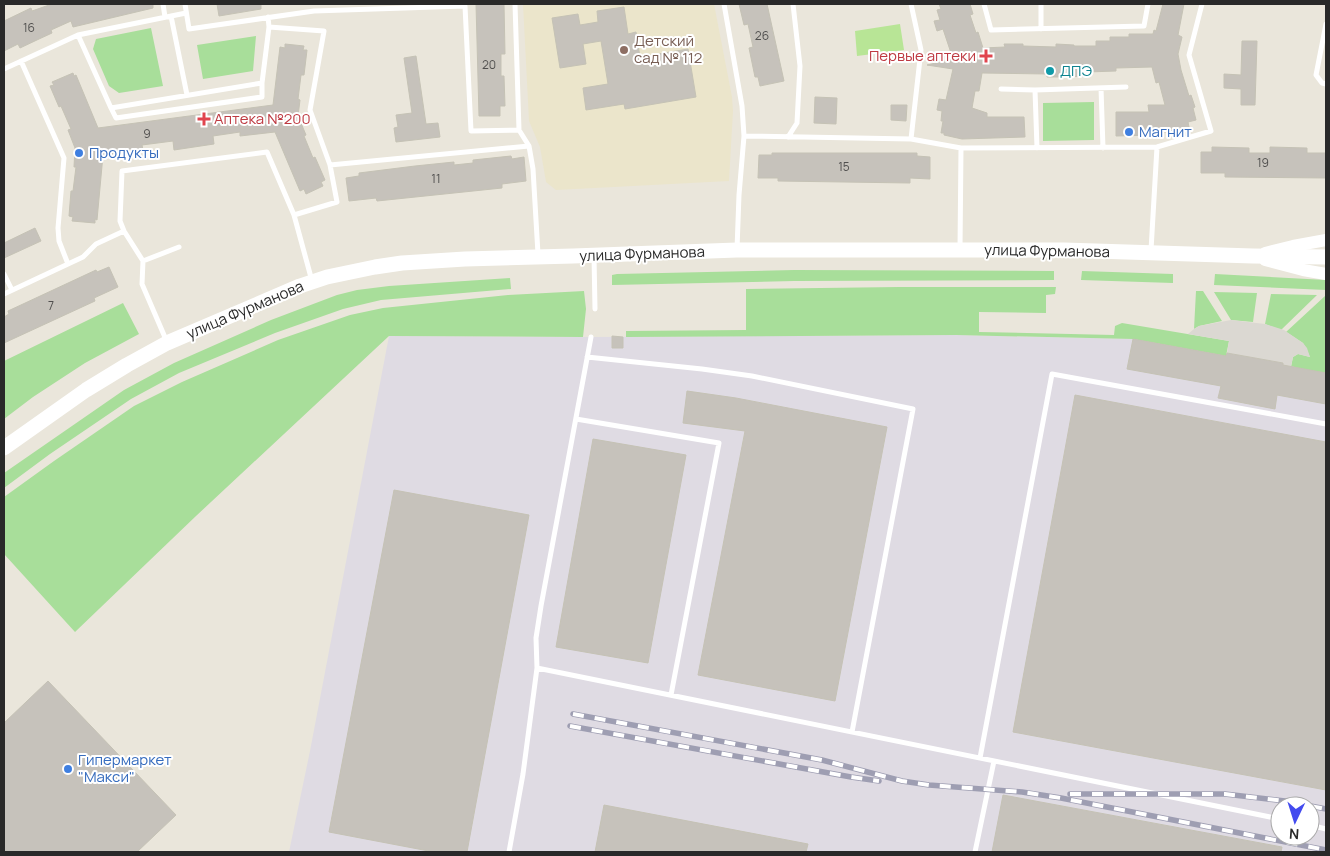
<svg xmlns="http://www.w3.org/2000/svg" width="1330" height="856" font-family="Manrope,sans-serif">
	<rect width="100%" height="100%" fill="#eae6db"/>
	<path fill="#dfdbe3" fill-rule="evenodd" d="M956,335L1133,339L1226,356L1227,353L1283,363L1301,369L1326,373V852H289L310,751L389,336L591,337ZM1280,806H1310V836H1280Z"/>
	<path fill="#ebe5cb" d="M523,4H714L732,97L733,111L729,181L556,190L546,182L540,147L529,121Z"/>
	<path fill="#a8de9a" d="M151,28L163,86L119,93L109,86L93,49L96,39Z
		M256,36L253,71L203,79L197,45Z
		M1094,102V140L1043,141V103Z
		M794,270L1054,271V280L794,281L612,285V275L617,274Z
		M1082,271L1173,274V283L1081,280Z
		M1215,274L1326,280V290L1214,285Z
		M510,278L511,289L381,300L343,309L275,333L179,373L131,399L50,454L4,488V473L124,390L174,363L271,320L337,295L357,290L389,286Z
		M899,287H1056L1055,294L1046,295V313L979,312V332L1114,335L1115,326L1122,323L1229,341L1226,356L1133,339L956,335L626,337V331L746,330V289Z
		M584,291L586,309L583,337L389,336L196,516L75,632L4,554V497L54,461L134,406L182,382L278,340L350,315L383,308L508,295Z
		M1196,291H1203L1222,321L1199,326L1194,329Z
		M1214,292L1257,293L1253,322L1231,320Z
		M1271,294L1317,295L1281,330L1265,324Z
		M1325,296H1326V373L1291,367L1293,357L1298,354L1310,357L1303,343L1286,332Z
		M123,303L139,334L85,363L33,397L4,419V361Z"/>
	<path fill="#b8e596" d="M900,24L904,50L857,56L855,31Z"/>
	<path fill="#dbd8d2" d="M1231,320L1265,324L1284,330L1303,343L1307,348L1310,357L1298,354L1293,357L1291,366L1301,369L1282,368L1283,363L1227,353L1229,341L1188,334L1194,329L1199,326Z"/>
	<path fill="#c6c2bb" stroke="#c5c2b5" d="M52,4H153V8L73,27L71,21L51,30L52,33L39,39L20,48L18,44L4,51V21L31,8L32,11Z
		M217,4H261V9L219,16Z
		M476,4H504L505,54H501V76H504L505,106H500V116H479Z
		M739,4H767L784,81L760,86L758,77H755L749,48L753,47L748,24L744,25Z
		M939,4H970L973,14L970,15L976,33L978,32L983,48L1005,47L1004,44H1023V46L1056,47V44L1074,45V46H1096V41H1110V37H1129V34H1153L1154,30L1156,31L1163,4H1184L1178,35L1182,37L1178,54L1181,70L1189,96L1191,95L1195,107L1193,108L1196,120L1188,122L1189,127L1176,132H1156L1155,135L1116,136V112H1149L1148,105H1165L1159,82L1156,83L1152,67L1116,68V71L1087,72V76L1062,77H1047V74L982,73L979,91H975L972,108L987,113V117H1024L1025,137L962,139L944,135V133H941L943,121H941L942,111L937,110L939,99L946,100L953,69L927,65L953,59L943,29L937,31L934,21L940,20L937,10L941,9Z
		M624,7L628,34L636,32L640,57L688,49L696,97L625,109L624,104L586,110L583,88L608,84L601,41L583,44L586,64L560,68L552,18L578,14L580,25L598,22L597,11Z
		M1242,41H1257L1255,105H1241V89L1224,88V74L1241,75Z
		M285,44L304,46L303,50H307L304,75H301L298,99L300,100L298,116L306,135L304,136L313,158L315,157L325,180L321,182L323,186L306,194L304,189L300,191L275,132L240,136V132L213,136L214,144L174,150L173,141L142,145L143,150L103,155L97,220L95,219V223L72,221L73,217L69,216L71,191H73L76,167H74L75,148L68,130L71,129L61,106L59,107L50,86L54,85L52,82L73,73L74,76L76,75L98,128L273,105L280,47L285,48Z
		M416,56L426,124L438,123L440,137L396,142L394,128L398,127L396,115L412,113L404,58Z
		M815,97L837,98L836,124L814,123Z
		M891,105H907L906,121L891,120Z
		M1212,147L1249,148V153H1270V147L1307,148V153H1326V178L1225,177V173H1201V152H1212Z
		M772,153H917V156L930,157V179L910,178V183L778,181V178H758L759,155H772Z
		M511,156L512,159L524,157L526,181L502,184V188L377,201L376,198L349,201L346,178L359,176V173L415,166L454,162V165L473,163V160Z
		M35,228L41,241L4,258V243Z
		M109,267L118,287L94,298L95,301L4,343V317L9,314L8,311L96,270L97,272Z
		M612,336L623,337V348H612Z
		M1133,339L1226,356L1227,353L1283,363V365L1326,373V404L1277,395L1275,409L1218,398L1221,386L1127,369Z
		M687,391L736,398L887,427L835,701L698,675L745,431L683,423Z
		M1075,395L1326,442V790L1013,732Z
		M593,439L686,455L648,663L556,647Z
		M394,490L529,515L467,852H434L329,832Z
		M48,681L176,815L137,852H4V723Z
		M1003,795L1282,847L1281,852H992Z
		M604,805L808,844L806,852H595Z"/>
	<g fill="none" stroke-linecap="round" stroke-linejoin="round">
		<path stroke="#fff" stroke-width="5" d="M163,4L165,17
			M185,4L189,29L314,11L465,6L471,131L519,130
			M515,4L519,130L529,146L533,169L538,254
			M724,4L742,106L744,136L739,195L737,249
			M984,4L991,30L1144,26L1148,4
			M1041,4V29
			M171,16L187,95
			M1326,24L1316,75L1322,83L1326,84
			M269,27L324,31L310,110L330,165L337,202L294,215
			M78,35L111,108L262,83L269,27L268,17
			M21,61L64,158L58,228L59,241L68,264
			M4,69L78,35L186,13
			M1101,88L1103,148
			M1001,89L1035,90L1126,87
			M1035,90L1037,148
			M111,108L116,118L262,97V83
			M744,136L911,139L961,148L1157,147L1211,131L1189,55L1202,4
			M788,137L797,123L800,66L793,4
			M911,139L921,50L911,4
			M330,165L529,146
			M960,248L961,148
			M1151,250L1157,147
			M594,256L595,309
			M143,261L179,247
			M4,274L12,290
			M4,294L83,257L96,244L124,231
			M167,342L142,284L143,261L124,231L120,221L122,171L267,152L294,215L312,281
			M587,357L702,369L752,376L913,409L852,732
			M576,419L719,443L671,695
			M537,668L1280,819
			M980,758L1052,374L1326,424
			M1310,825L1326,829
			M509,852L523,774L537,668L536,638L541,606L591,337
			M975,852L994,761"/>
		<path stroke="#fff" stroke-width="12" d="M1265,253L1293,246L1326,240
			M1265,260L1303,270L1326,274"/>
		<path stroke="#fff" stroke-width="15" d="M4,448L86,390L127,365L167,343L300,286L327,277L375,267L402,263L465,259L573,256L737,250H1064L1253,256L1326,257"/>
		<g stroke="#9e9eb2" stroke-width="5.5">
			<path id="rail" d="M573,714L822,760L902,781L929,785L1022,792L1061,798L1326,850
				M570,726L851,777L879,781
				M1070,794H1225L1285,801L1326,809"/>
		</g>
		<use href="#rail" stroke="#fff" stroke-width="4" stroke-dasharray="11" stroke-linecap="butt"/>
	</g>
	<circle fill="#8d6e63" stroke="#fff" stroke-width="2" cx="624" cy="50" r="5"/>
	<g fill="#e0444e" stroke="#fff" stroke-width="2">
		<path d="M983.5 48.5h5v5h5v5h-5v5h-5v-5h-5v-5h5z"/>
		<path d="M201.5 111.5h5v5h5v5h-5v5h-5v-5h-5v-5h5z"/>
	</g>
	<circle fill="#0f9aa8" stroke="#fff" stroke-width="2" cx="1050" cy="71" r="5"/>
	<g fill="#3f7fe0" stroke="#fff" stroke-width="2">
		<circle cx="1129" cy="132" r="5"/>
		<circle cx="79" cy="153" r="5"/>
		<circle cx="68" cy="769" r="5"/>
	</g>
	<g text-anchor="middle" stroke-width="4" stroke-linejoin="round" paint-order="stroke">
		<g font-size="12" fill="#504f4e">
			<text x="29" y="32">16</text>
			<text x="762" y="40">26</text>
			<text x="489" y="69">20</text>
			<text x="147" y="138">9</text>
			<text x="1263" y="167">19</text>
			<text x="844" y="171">15</text>
			<text x="436" y="183">11</text>
			<text x="51" y="310">7</text>
		</g>
		<g font-size="15" fill="#785e54" stroke="#fff" text-anchor="start">
			<text x="634" y="46">Детский<tspan x="634" dy="17">сад № 112</tspan></text>
		</g>
		<g font-size="15" fill="#be3a42" stroke="#fff" text-anchor="end">
			<text x="976" y="61">Первые аптеки</text>
			<text x="214" y="124" text-anchor="start">Аптека №200</text>
		</g>
		<g font-size="15" fill="#0d838f" stroke="#fff" text-anchor="start">
			<text x="1060" y="76">ДПЭ</text>
		</g>
		<g font-size="15" fill="#366cbe" stroke="#fff" text-anchor="start">
			<text x="1139" y="137">Магнит</text>
			<text x="89" y="158">Продукты</text>
			<text x="78" y="765">Гипермаркет<tspan x="78" dy="17">"Макси"</tspan></text>
		</g>
		<g font-size="15" fill="#292929" stroke="#fff">
			<text transform="translate(1047 251) rotate(1)" y="5">улица Фурманова</text>
			<text transform="translate(642 254) rotate(-2)" y="5">улица Фурманова</text>
			<text transform="translate(245 310) rotate(-23)" y="5">улица Фурманова</text>
		</g>
	</g>
	<rect width="1330" height="856" fill="none" stroke="#292929" stroke-width="10"/>
	<g transform="translate(1295 821) rotate(184)"><circle r="24" fill="#ffffff" stroke="#a9a9a9"/>
	<path d="M0-4L9 19L0 12L-9 19Z" fill="#434bef"/>
	<text y="-8" font-size="14" font-weight="bold" text-anchor="middle" fill="#292929">N</text>
	</g>
</svg>
